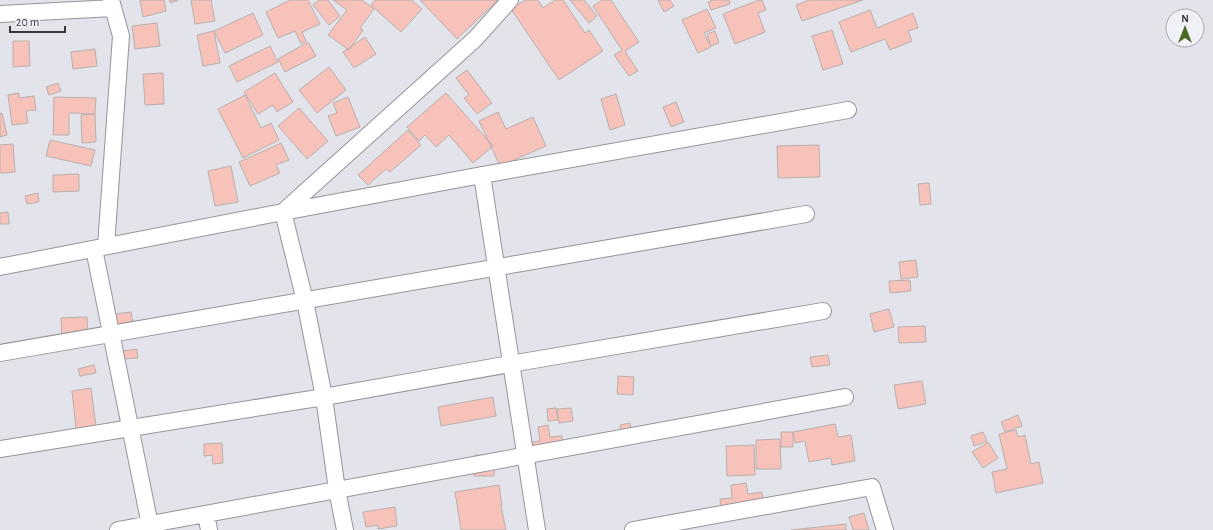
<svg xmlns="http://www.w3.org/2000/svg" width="1213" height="530" font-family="'Alegreya Sans',sans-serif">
	<rect width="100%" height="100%" fill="#e3e4eb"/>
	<path fill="#f7c2b9" stroke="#b9b0ae" d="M140,0H164L166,11L143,17Z
		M169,0H178L171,3Z
		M191,0H211L215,21L195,24Z
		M290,0H308L320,24L302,32L306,41L301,44L295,31L278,38L266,12Z
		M319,0H328L340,16L329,25L313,5Z
		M333,0H362L374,9L360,28L363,30L349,50L328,35L347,10Z
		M375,0H412L422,9L401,32L371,5Z
		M420,0H498L457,39Z
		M525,0H538L543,8L555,0H563L585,33L589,30L603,51L559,80L511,9Z
		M570,0H584L597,16L589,23Z
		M602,0H611L639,42L625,51L638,71L629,76L614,55L622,50L593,6Z
		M658,0H670L674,6L664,12Z
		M713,0H729L730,4L711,10L708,2Z
		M759,0H762L766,10L758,13L765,32L735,44L723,14Z
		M809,0H863L802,21L796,5Z
		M707,9L716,28L704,33L711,47L698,53L682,20Z
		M870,10L877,28L913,13L918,28L908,31L912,41L890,50L885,39L851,52L839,22Z
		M253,13L263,35L225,53L214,31Z
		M157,23L160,46L135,49L132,26Z
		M832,30L843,64L823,70L812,36Z
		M214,31L220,63L203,66L197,35Z
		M715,31L719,43L711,46L707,34Z
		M365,37L376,54L354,68L343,52Z
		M13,41H29L30,66L13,67Z
		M308,42L316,56L285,72L278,59Z
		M270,46L278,62L237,82L229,66Z
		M95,49L97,66L73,69L71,52Z
		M329,67L346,90L317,113L299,90Z
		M467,70L492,103L477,114L464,98L469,95L456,78Z
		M163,73L164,104L145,105L143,74Z
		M275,73L293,102L277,112L273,105L258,114L244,92Z
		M58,83L61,91L49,95L46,87Z
		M19,93V98L34,96L36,110L26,111L28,123L12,125L8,95Z
		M446,93L493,146L473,163L449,135L436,147L425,135L419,141L407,127Z
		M616,94L625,125L610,130L601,99Z
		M245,95L261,128L271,123L279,140L243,158L218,109Z
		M54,97L96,98L95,114L69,113V135H53Z
		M348,97L360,127L336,136L328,116L337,113L333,103Z
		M676,102L684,122L671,127L663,107Z
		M299,108L328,141L307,159L278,126Z
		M498,112L506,129L533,117L546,146L500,166L479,121Z
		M0,113H2L7,135L0,137Z
		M95,114L96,142L82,143L81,115Z
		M408,130L421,145L390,172L386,169L368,185L358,175Z
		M50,140L95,150L91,166L46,156Z
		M281,143L289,160L276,165L280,173L250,186L239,162Z
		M13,144L15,172L0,173V145Z
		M819,145L820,177L778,178L777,146Z
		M231,166L238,202L215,206L208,171Z
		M79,174V191L53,192V175Z
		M929,183L931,204L920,205L918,184Z
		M38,193L39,202L27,204L25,196Z
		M8,212L9,224H0V213Z
		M916,260L918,277L901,279L899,262Z
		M910,280L911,291L890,293L889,281Z
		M889,309L894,327L874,332L870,314Z
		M131,312L135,337L101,316Z
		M87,317L88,346H62L61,318Z
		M925,326L926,342L899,343L898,327Z
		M137,349L138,358L124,359L123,351Z
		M828,355L830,365L812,367L810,357Z
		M94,365L96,373L80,376L78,369Z
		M618,376L634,377L633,395L617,394Z
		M922,381L926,404L898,409L894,385Z
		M91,388L96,426L76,429L72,391Z
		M493,397L496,416L441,426L438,407Z
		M556,408L558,420L548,421L547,409Z
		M571,408L573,421L559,423L557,409Z
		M1018,415L1022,426L1005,432L1001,422Z
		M630,423L633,436L622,438L620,425Z
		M835,424L838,437L851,435L855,461L832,465L831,458L809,462L805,441L795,443L793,432Z
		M548,425L550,437L562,436L563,452L527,456L525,443L540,441L538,427Z
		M1016,430L1018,437L1025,435L1031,464L1039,462L1043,483L996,493L992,472L1007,469L999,434Z
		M781,432H793V447H781Z
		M983,432L987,441L974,446L971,436Z
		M780,439L781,469H756V440Z
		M988,442L998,458L983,468L972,452Z
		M222,443L223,463L213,464L212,455L204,456V444Z
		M754,445L755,475L727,476L726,446Z
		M475,455L495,456L494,476H474Z
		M746,483L748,494L762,492L764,512L722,517L720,499L732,498L731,485Z
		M499,485L502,506H501L506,530H461L455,492Z
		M395,507L397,526L378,529V525L366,527L363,512Z
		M864,513L869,530H853L849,517Z
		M846,524V530H791Z"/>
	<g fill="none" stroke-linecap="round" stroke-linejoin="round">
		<g stroke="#95959c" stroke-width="18">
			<path id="minor" d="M0,14L113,8
				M482,175L537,530
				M106,246L121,36L111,0
				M94,249L151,530
				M0,267L283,212L475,39L510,0
				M0,353L806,214
				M0,449L324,397L510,364L823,311
				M206,514L209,530
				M118,530L845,397
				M345,530L337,490L324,397L305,301L283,212L482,175L848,110
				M633,530L872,487L885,530"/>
		</g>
		<use href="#minor" stroke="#fff" stroke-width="16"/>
	</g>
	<g transform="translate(1185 28)"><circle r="19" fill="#f1f1f8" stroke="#a7a7ac"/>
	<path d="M0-3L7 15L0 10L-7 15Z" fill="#496a21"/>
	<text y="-6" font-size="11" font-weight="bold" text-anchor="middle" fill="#38383b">N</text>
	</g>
	<path d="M10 26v6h55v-6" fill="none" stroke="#38383b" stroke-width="2"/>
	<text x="16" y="26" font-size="12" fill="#38383b" stroke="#f1f1f8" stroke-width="3" paint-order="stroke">20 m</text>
</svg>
